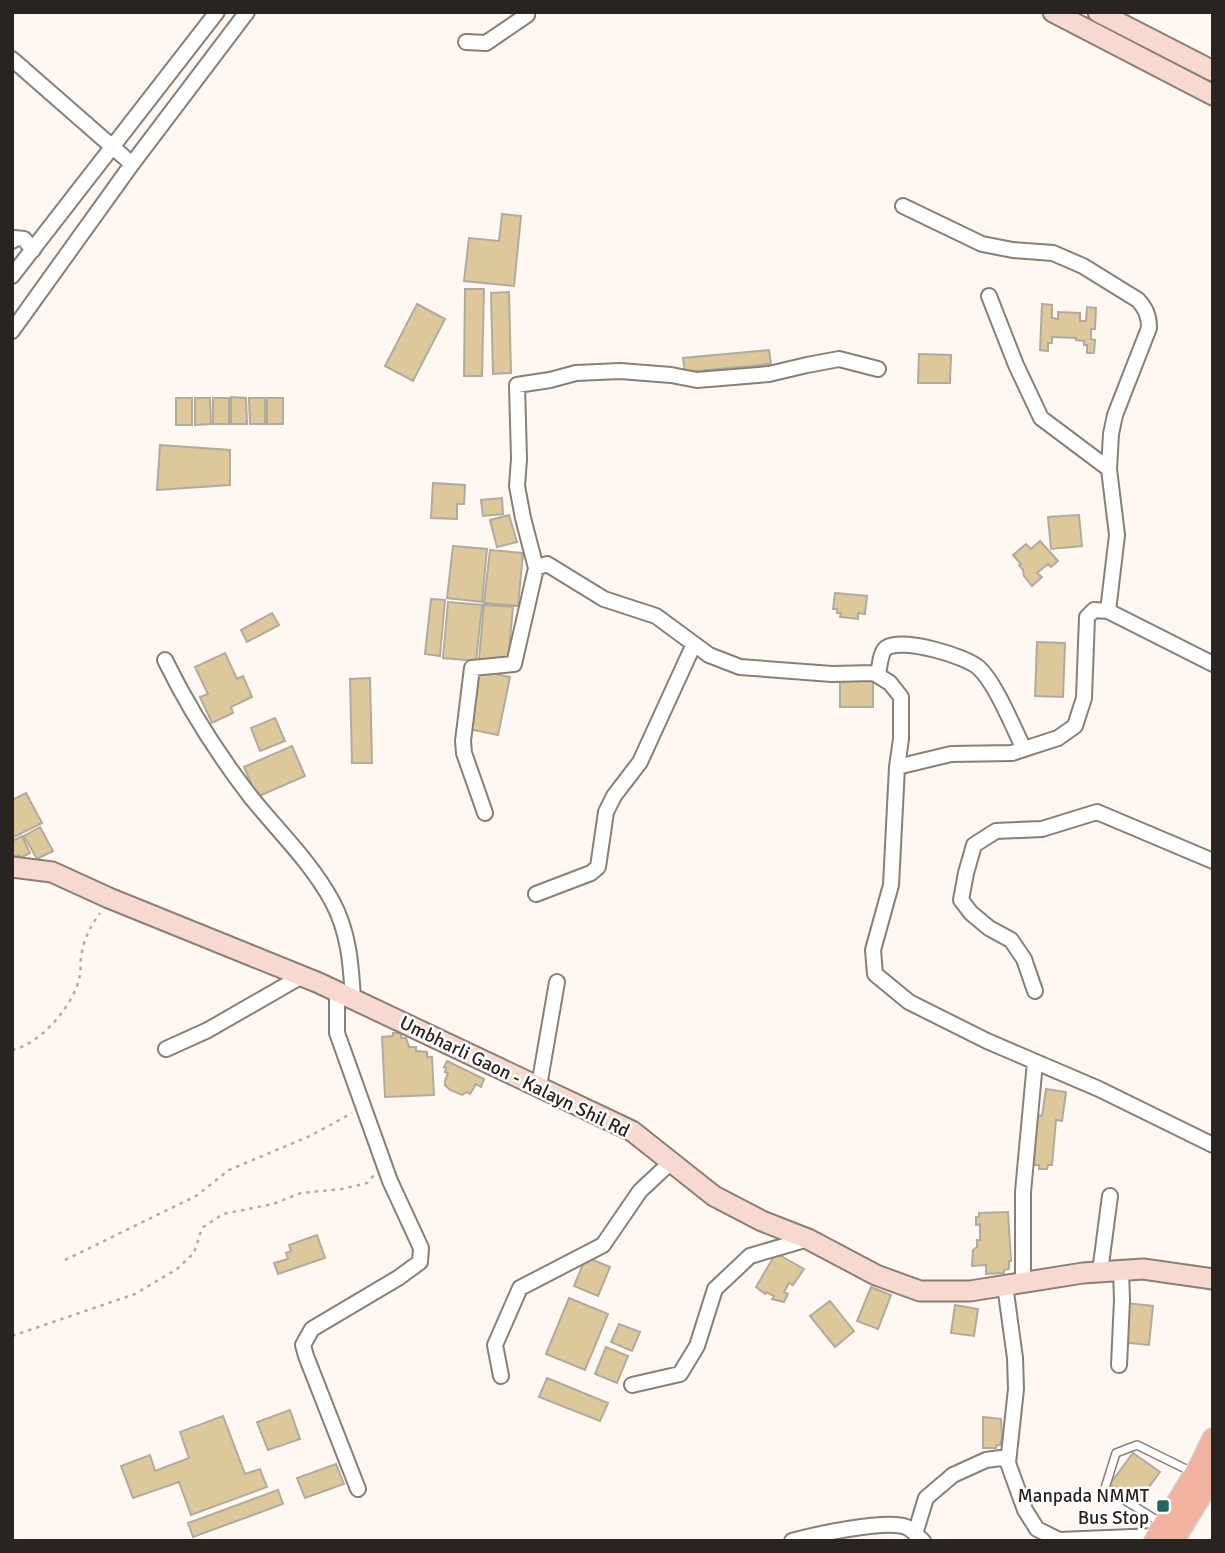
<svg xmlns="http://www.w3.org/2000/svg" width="1225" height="1553" font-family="Signika,sans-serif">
	<rect width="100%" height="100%" fill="#fff7f1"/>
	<path fill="#ddc89b" stroke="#b1ab9e" stroke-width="2" d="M502,214L521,216L514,286L464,281L469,238L499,241Z
		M465,289H484L482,376H464Z
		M509,292L511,373L493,374L491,293Z
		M417,304L445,319L413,381L385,366Z
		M1042,304L1052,305V318L1058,319V312L1080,313V321H1086L1087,307L1096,308L1095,329H1091V339L1095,340L1094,353H1087V345H1084V341L1076,340V338L1052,337V343H1048V351L1040,350Z
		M769,350L771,364L685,372L683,358Z
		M919,354L951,355L950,383H918Z
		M231,397L246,398L247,424H231Z
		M176,398H192V425H176Z
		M195,398H210L211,424L195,425Z
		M213,398H229V424H213Z
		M249,398H265V424H250Z
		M267,398H283V424H267Z
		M160,445L230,450V485L157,490Z
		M433,483L465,485L464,504H457V519L431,518Z
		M502,498L503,514L483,516L481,500Z
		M509,515L517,542L497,547L490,520Z
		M1079,515L1082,546L1051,549L1048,517Z
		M1040,541L1058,561L1051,567L1048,564L1037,573L1042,577L1032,586L1024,576L1023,570L1019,565L1021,564L1013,555L1026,544L1031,549Z
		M453,546L487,549L482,602L447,598Z
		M490,550L523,553L518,606L484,603Z
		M835,593L867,596L865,614L858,613V619L840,617L841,613H837V609H833Z
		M431,599L445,600L440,656L425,654Z
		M448,602L482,605L476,661L443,658Z
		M484,605L513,607L508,661L479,659Z
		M272,613L279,625L247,642L241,630Z
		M1037,642L1065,643L1063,697L1035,696Z
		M225,653L237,679L243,676L252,697L231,707L233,713L212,723L200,697L208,694L195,667Z
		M476,670L510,677L498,735L464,728Z
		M840,677H873V707H840Z
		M370,678L372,763H352L350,679Z
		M275,718L285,741L260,751L251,728Z
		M292,746L305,776L257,797L244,767Z
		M26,793L42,823L12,838V800Z
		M40,827L53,851L37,859L24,836Z
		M22,836L30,853L20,858L19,855L12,858V841Z
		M393,1033H401V1038H406L409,1047H416V1051L427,1052V1057H432L434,1095L385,1097L382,1037L393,1036Z
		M447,1061L484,1079L481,1087L476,1084L470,1094L467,1092L462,1095L450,1090L445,1085V1081L448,1073L445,1072L446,1068L444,1067Z
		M1046,1089L1066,1092L1062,1121L1056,1120L1052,1165H1048L1047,1169H1039V1165H1034L1036,1115L1042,1116Z
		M1008,1212L1011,1261H1009V1269L1004,1270V1273L986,1274V1265L972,1266L973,1250L977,1247V1240H980V1224L976,1225V1217H979V1213Z
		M317,1235L325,1258L278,1274L274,1263L288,1259L286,1253L291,1251L289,1245Z
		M776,1253L804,1269L793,1285L789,1283L784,1292L788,1294L784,1302L772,1299L774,1296L766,1292L765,1294L756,1287Z
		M586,1257L610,1267L598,1296L574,1286Z
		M871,1287L891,1295L878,1329L857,1321Z
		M569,1298L608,1314L585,1370L546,1354Z
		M830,1301L854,1331L835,1347L810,1316Z
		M1125,1303L1153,1306L1149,1345L1121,1342Z
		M955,1305L978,1309L974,1336L951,1333Z
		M619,1324L640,1332L632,1351L611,1342Z
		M606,1347L628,1356L617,1383L595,1374Z
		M547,1378L608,1403L600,1421L539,1397Z
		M290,1410L300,1439L268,1450L257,1422Z
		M223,1416L245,1474L260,1469L267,1487L191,1515L179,1482L133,1498L121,1466L150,1455L155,1471L189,1458L180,1432Z
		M983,1417L1001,1419L1002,1438L1000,1445H997L996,1448H983Z
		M1133,1453L1160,1472L1137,1503L1110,1484Z
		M336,1464L344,1484L305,1498L297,1478Z
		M278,1490L283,1504L193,1537L188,1523Z"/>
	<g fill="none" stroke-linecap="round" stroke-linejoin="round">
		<g stroke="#8a7f75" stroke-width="10">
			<path id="lane" d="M1163,1524L1105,1488L1116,1453L1137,1445L1194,1473"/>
		</g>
		<g stroke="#8a7f75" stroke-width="18">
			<path id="street" d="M466,42L486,43L527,15L526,12
				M12,59L132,164
				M903,206L982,244L1013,250L1053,253L1083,266L1138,300C1146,309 1149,316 1149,328L1115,415L1111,434L1109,469L1117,535L1108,611
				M12,241L14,238L24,239L33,250
				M12,276L217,12
				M989,296L1016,365L1041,418L1109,469
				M12,331L132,164L247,12
				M536,568L523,518L517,486L519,459L517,385L550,380L576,373L620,371L671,375L697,380L769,374L807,365L839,359L878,369
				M165,660C189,709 217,753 250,796C277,830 311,862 332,901C349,932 351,965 353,999
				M878,674C880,666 880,653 886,648C902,637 966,656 979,668C996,684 1013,727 1024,749
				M897,767L951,754L1012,753L1058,738L1075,726L1084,698L1087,617L1094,610L1108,611L1213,664
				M485,813L464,753L463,741L472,668L514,664L536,568L547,564L604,599L656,616L709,655L740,667L832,674L874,673L890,683L901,697V739L897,767L891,885L873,950L875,974L909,1002L987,1041L1099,1089L1213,1145
				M536,894L591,873L598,867L606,812L614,796L640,762L694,644
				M337,991V1033L390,1181L421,1248L420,1262L398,1278L312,1329L303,1345L306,1356L358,1489
				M1035,991L1024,959L1011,940L989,928L971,913L961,900L966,873L974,845L996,831L1042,829L1097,812L1213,861
				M166,1049L208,1030L302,976
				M539,1086L557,982
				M1100,1272L1110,1196
				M1023,1282V1192L1035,1062
				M1005,1285L1015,1358L1016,1389L1008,1463L1025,1510L1037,1529L1059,1540L1156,1536
				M1119,1365L1122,1300L1121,1270
				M501,1376L495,1345L520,1288L603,1245L640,1191L671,1162
				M632,1385L680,1374L697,1346L715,1289L750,1256L808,1239
				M915,1534L926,1498L953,1475L986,1460L1008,1457
				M792,1541C813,1535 887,1519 906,1527C912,1529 918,1537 923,1541"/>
		</g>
		<g stroke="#8a7f75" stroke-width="23">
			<path id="secondary" d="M1053,12L1213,95
				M1098,12L1213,71
				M12,867L52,872L109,898L319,983L632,1131L714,1196L762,1221L808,1239L876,1275L920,1291H970L1083,1273L1143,1269L1213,1279"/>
		</g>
		<g stroke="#d4d3d3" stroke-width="24">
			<path id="primary" d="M1154,1541L1201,1464L1213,1439
				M1173,1541L1213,1475"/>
		</g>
		<path stroke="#b2aba6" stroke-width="2.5" stroke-dasharray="3.5 5" stroke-linecap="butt" d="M12,1050C41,1044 75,1004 80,975C81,970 80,964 81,958C83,940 90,927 100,913
			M65,1260L196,1196L229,1170L310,1136L352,1113
			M12,1336L135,1294L177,1269L194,1253L202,1228L223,1214L273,1204L301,1193L342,1189L367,1183L375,1174"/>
		<use href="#lane" stroke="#fff" stroke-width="7"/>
		<use href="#street" stroke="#fff" stroke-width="14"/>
		<use href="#secondary" stroke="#f8d9cf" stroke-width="19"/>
		<use href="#primary" stroke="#f1b29f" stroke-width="21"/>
	</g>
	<rect fill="#22685b" stroke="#fff" stroke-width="2.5" x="1156" y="1499" width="14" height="14" rx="3.5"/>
	<g text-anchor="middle" stroke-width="5" stroke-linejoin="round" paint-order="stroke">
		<g font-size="19" fill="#292421" stroke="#fff">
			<text transform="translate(515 1076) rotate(26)" y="7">Umbharli Gaon - Kalayn Shil Rd</text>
		</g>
		<g font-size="19" fill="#292421" stroke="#fff" text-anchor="end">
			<text x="1149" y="1502">Manpada NMMT<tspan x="1149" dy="22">Bus Stop</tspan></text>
		</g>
	</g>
	<rect width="1225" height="1553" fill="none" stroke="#292421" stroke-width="28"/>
</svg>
